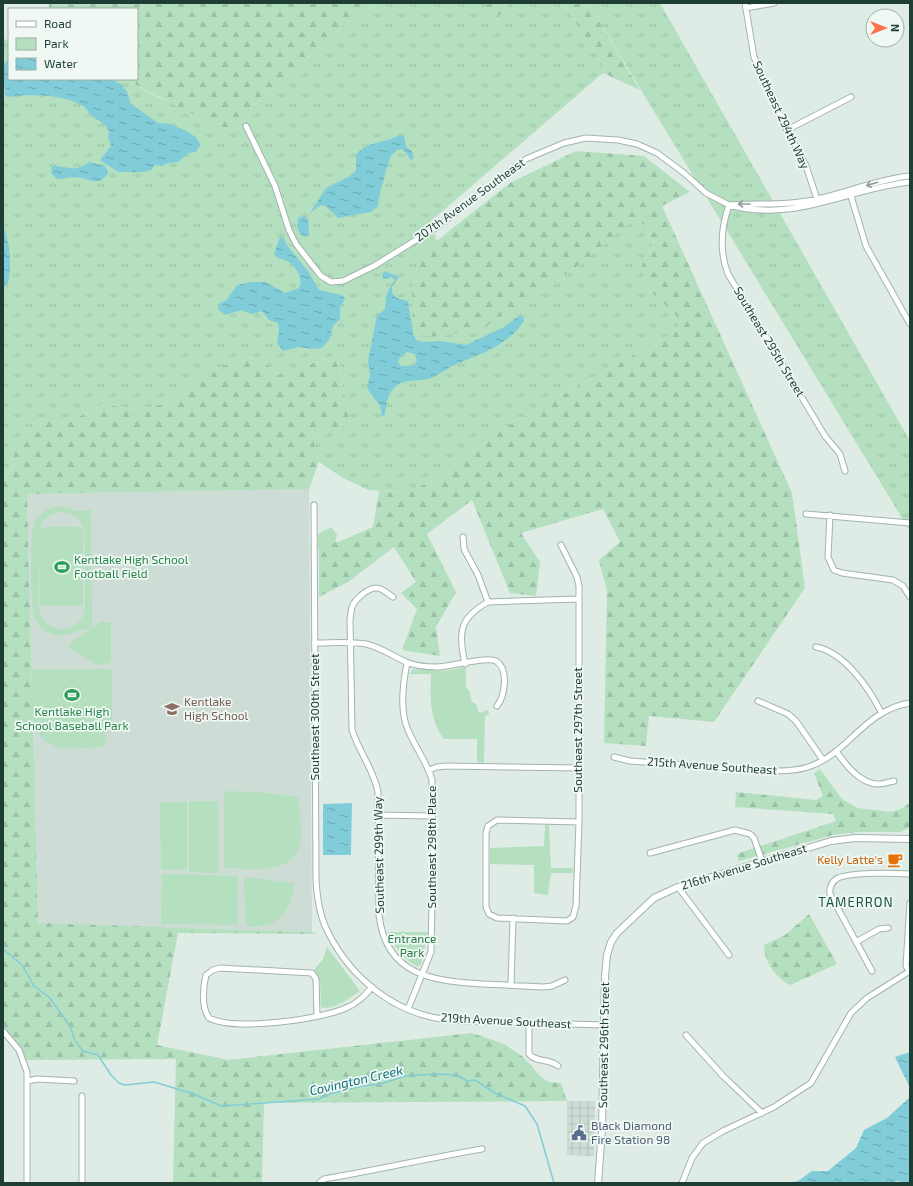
<svg xmlns="http://www.w3.org/2000/svg" width="913" height="1186" font-family="'Exo 2',sans-serif">
	<defs>
		<pattern id="industrial-grid" width="8" height="8" patternUnits="userSpaceOnUse"><rect width="8" height="8" fill="#cddcd5"/><path d="M0 4h8M4 0v8" fill="none" stroke="#b0beb7"/></pattern>
		<pattern id="grass-tufts" width="24" height="20" patternUnits="userSpaceOnUse"><rect width="24" height="20" fill="#b5e0c0"/><path d="M3 7l-1-3M5 7V3M7 7l1-3M15 17l-1-3M17 17v-4M19 17l1-3" fill="none" stroke="#9bc1a6"/></pattern>
		<pattern id="forest-firs" width="22" height="20" patternUnits="userSpaceOnUse"><rect width="22" height="20" fill="#b5e0c0"/><path d="M5 1l3.5 6h-7zM16 11l3.5 6h-7z" fill="#9bc1a6"/></pattern>
		<pattern id="water-ripples" width="26" height="14" patternUnits="userSpaceOnUse"><rect width="26" height="14" fill="#80ccd8"/><path d="M2 4q2-2 4 0t4 0M15 11q2-2 4 0t4 0" fill="none" stroke="#68a7b0"/></pattern>
	</defs>
	<rect width="100%" height="100%" fill="#dfece6"/>
	<path fill="#cddcd5" d="M309,489L312,932L38,924L27,494Z"/>
	<path fill="url(#industrial-grid)" d="M567,1101H595L594,1156L567,1155Z"/>
	<path fill="url(#grass-tufts)" d="M378,3H487L494,22L510,3H563L597,54L603,73L431,221L437,243L420,254L412,290L538,294L584,261L633,219L647,226L653,245L642,264L647,288L675,314L680,329L500,430L444,475L406,493L368,490L343,478L319,462L312,434L350,424L337,355L278,375L259,356L223,366L190,384L167,403L139,410L103,404L67,423L39,419L13,447L14,466L3,480V39L9,40V79H124L158,97L241,133L242,114L277,85L344,25Z
		M588,3H660L910,441V531Z"/>
	<path fill="url(#forest-firs)" d="M49,3H378L344,25L277,85L242,114L241,134L215,125L124,79H137V9H49Z
		M484,3H510L494,22Z
		M563,3H588L640,90L603,73L597,54Z
		M576,151L644,156L690,192L662,206L792,493L805,588L714,722L649,716L646,746L604,743L607,591L599,560L620,542L603,509L521,533L540,562L536,596L510,593L472,500L427,534L456,592L436,627L440,656L402,650L417,609L401,593L416,582L394,547L348,582L319,597V541L338,542L373,527L379,491L406,493L444,475L500,430L680,329L675,314L647,288L642,264L653,245L647,226L633,219L584,261L538,294L478,330L430,337L413,332L412,290L420,254L510,183Z
		M337,355L350,424L312,434L319,462L309,489L27,494L38,923L312,932L317,934L178,933L157,1045L228,1060L472,1033L504,1044L522,1056L541,1077L549,1082L561,1083L567,1101L264,1103L262,1183H173L176,1059L24,1060L3,1031V480L14,467L13,447L39,419L67,423L103,404L139,410L167,403L190,384L223,366L259,356L278,375Z
		M820,769L842,799L858,808L891,812L901,809L910,803V827L901,832H859L833,835L739,861L737,855L742,852L836,821L833,814L735,807L736,792L816,800L823,796L814,773Z
		M809,914L837,964L790,985C776,978 764,962 764,945L785,935Z"/>
	<path fill="#b5e0c0" fill-rule="evenodd" d="M61,506L77,511L91,510L92,628L101,622L111,623V661L107,664L98,665L69,648V644L91,629C76,629 65,640 50,633C43,631 38,625 35,619C30,608 30,533 34,523C39,512 49,507 61,506ZM61,512C70,513 78,516 82,524C87,535 85,590 85,606C83,636 43,637 39,607V530L40,606H83V529H79V527H44L43,529H40C43,519 50,513 61,512Z
		M331,527L337,534L335,543L318,550V534Z
		M466,667V687L470,692L471,701L476,704L479,713L488,710L489,714L485,716L484,763L477,762V739H444C429,719 430,698 431,674H409L413,669L443,671Z
		M32,669H112V729H105L106,743L103,747C90,747 75,750 62,748C24,740 32,698 32,669Z
		M227,791L257,792L298,797C299,811 303,829 300,844C293,877 249,868 224,868V794Z
		M189,801H218V873L189,872Z
		M160,802H187V869L161,870Z
		M545,825H549L551,868H573V873H551L548,895L534,893V865L490,864V848L544,846Z
		M162,874L238,876L237,925L161,924Z
		M247,877L294,883C292,912 277,930 246,926L244,880Z
		M388,932H428L421,965L416,966C402,958 393,946 388,932Z
		M327,947L360,991C351,997 332,1012 321,1007L320,981L314,970L323,959Z"/>
	<path fill="url(#water-ripples)" fill-rule="evenodd" d="M9,60V79H106C121,80 129,90 130,103L158,123L170,124L182,129L196,137L200,144L196,152L189,153L178,162L168,163L162,166L155,165L151,170L144,172H118L100,160L111,146L108,137L109,131C105,124 100,121 93,117C89,114 87,108 83,106C64,94 29,94 8,97L5,95L3,64Z
		M399,135L404,136L406,146L412,152L414,158L411,160L405,152L401,149L397,150L390,157L379,196L378,206L371,212L338,218L326,206L321,205L310,213L326,188L350,176L356,171V155C368,140 386,144 399,135Z
		M90,162L105,166L108,173C98,189 88,177 76,177C70,177 63,179 57,179L51,173L52,166C73,166 69,174 90,162Z
		M304,216L308,219L309,235L305,236L300,234L297,226L298,218Z
		M3,226C10,242 12,265 8,283L3,287Z
		M280,237L284,238L286,244L308,271L319,290L341,295L345,298L340,308V319L333,326L329,340L322,348L311,349L299,347L283,351L277,343L279,331L278,323L269,320L262,311L251,314L241,310L225,315L218,309L220,303L227,300L237,285L250,282H265L285,293L299,288C304,280 296,265 287,261C282,258 278,260 274,254Z
		M385,271L399,277L392,287V293L397,298L408,301L413,333L416,340L423,342L439,341L466,345L504,327L519,316L523,317L524,321C507,347 479,354 452,366C445,370 436,377 428,379C415,382 403,378 393,389C387,395 386,406 385,415L382,416L380,406L367,388L370,375L368,361L377,315C388,308 385,309 386,297C387,292 392,284 395,280L391,277L387,279L383,278L382,274ZM407,352L415,354L417,361L413,366H402L398,363L399,359Z
		M352,803L351,855H323V804Z
		M910,1052V1088L895,1057Z
		M910,1097V1183L897,1181L893,1183H785L798,1181L812,1171H828L856,1148L864,1130L887,1118Z"/>
	<g fill="none" stroke-linecap="round" stroke-linejoin="round">
		<path stroke="#80ccd8" stroke-width="1.5" d="M3,949L22,965L34,986L49,997L70,1026L75,1041L83,1051L98,1055L111,1075L119,1083L125,1085L154,1082L194,1094L221,1106L319,1099L332,1093L362,1086L381,1084L405,1076L435,1074L457,1075L467,1081L475,1080L495,1093L525,1106L537,1124L554,1183"/>
		<g stroke="#a1b4ad" stroke-width="7">
			<path id="minor" d="M745,3L754,57L787,130L806,166L818,202
				M746,8L774,3
				M246,126L275,186L289,230L296,244L321,276L331,282L343,281L374,266L437,227L526,159L564,143L586,138L618,140L637,144L657,153L684,173L706,193L729,205C721,228 719,251 728,274L825,436L840,454L845,471
				M787,130L851,97
				M910,176C878,179 849,192 817,199C788,206 759,203 729,205C795,223 846,189 910,182
				M850,193L866,246L910,324
				M314,505L316,880C317,896 319,913 326,928C346,971 384,1006 431,1017C453,1022 476,1021 498,1022C533,1023 568,1024 604,1025
				M806,514L910,523
				M830,515L828,557L834,570L842,573L893,580L903,586L910,597
				M463,537L464,549L478,575L488,602
				M561,545L577,577L579,586V822L576,906L573,917L567,921L497,918L489,914L486,907V833L488,826L497,820L579,822
				M393,597C388,594 383,588 376,588C368,588 355,599 352,607C351,611 351,615 350,619L352,730C359,752 374,770 378,792L379,915C386,976 433,981 483,984C504,985 524,986 544,987L552,986L565,980
				M314,643C331,643 350,641 366,644C380,647 393,656 406,662C414,665 426,667 436,667C450,667 486,656 496,661C509,669 505,696 497,706
				M816,647C844,652 869,688 881,712
				M407,663C403,683 399,710 408,730C415,747 427,762 432,780L433,857L431,952L408,1009
				M465,664C458,633 459,618 488,602L578,599
				M758,701L788,714L796,721L823,760
				M836,751C845,764 860,784 878,784C883,784 889,782 894,781
				M614,757L630,761L768,771C782,771 798,771 811,766C849,752 865,710 910,703
				M429,770L437,767L446,766L579,768
				M379,815L432,816
				M650,853L735,830L750,834L754,838L762,861
				M678,887L729,955
				M856,942L879,929L888,928
				M872,971L830,894C829,888 832,881 838,878C852,872 893,873 910,874
				M909,971L906,966L910,903
				M511,985L513,918
				M317,1016L316,979L312,973L220,968L213,970L206,975C203,987 201,1007 209,1018C235,1031 322,1020 348,1007C358,1003 365,995 372,987
				M529,1023V1054C536,1063 549,1058 558,1066
				M3,1031L19,1050L27,1072V1183
				M686,1035L723,1076L762,1113
				M28,1081L37,1079L74,1081
				M82,1183V1096
				M319,1183L324,1179C377,1170 429,1158 482,1149
				M682,1183L692,1158L703,1143L723,1131L774,1107L811,1083L851,1013L867,998L910,971"/>
		</g>
		<g stroke="#a1b4ad" stroke-width="8">
			<path id="tertiary" d="M598,1183L602,1129L605,976L607,955L611,942L617,933L654,898L678,887L831,841L855,838L910,839"/>
		</g>
		<use href="#minor" stroke="#fff" stroke-width="5"/>
		<use href="#tertiary" stroke="#fff" stroke-width="6"/>
	</g>
	<defs><path id="oneway-shaft" d="M-6 0H5M1.5-3L5.5 0L1.5 3" fill="none" stroke-width="1.6" stroke-linecap="round" stroke-linejoin="round"/></defs>
	<g stroke="#8e9e9a">
		<use href="#oneway-shaft" transform="translate(872 184) rotate(164)"/>
		<use href="#oneway-shaft" transform="translate(744 204) rotate(180)"/>
	</g>
	<defs>
		<g id="stadium-bare" transform="scale(1.2)"><path d="M0-5a6.5 5 0 1 0 0 10a6.5 5 0 1 0 0-10ZM-3.5-1.8h7v3.6h-7Z" fill="#2e9e5b" stroke="#f0f8f4" stroke-width="2.5" paint-order="stroke"/></g>
		<g id="school-bare" transform="scale(1.2)"><path d="M0-5L7-2L0 1L-7-2ZM-4 1L0 2.5L4 1V4Q0 6-4 4Z" fill="#8d6e63" stroke="#f0f8f4" stroke-width="2.5" paint-order="stroke"/></g>
		<g id="cafe-bare" transform="scale(1.2)"><path d="M-5.5-4.5H6V0H3Q3 3.5 0 3.5H-2.5Q-5.5 3.5-5.5 0ZM3-3.2v2h1.7v-2ZM-6 4.5H4V6H-6Z" fill="#e8710a" stroke="#f0f8f4" stroke-width="2.5" paint-order="stroke"/></g>
		<g id="civic-bare" transform="scale(1.2)"><path d="M-.6-6.5H3V-4.5H.6V-3L4-1V1h2V6H-6V1h2V-1L-.6-3ZM-1.2 2.5V6h2.4V2.5Z" fill="#5c6f8a" stroke="#f0f8f4" stroke-width="2.5" paint-order="stroke"/></g>
	</defs>
	<g fill-rule="evenodd">
		<use href="#stadium-bare" x="62" y="567"/>
		<use href="#stadium-bare" x="72" y="695"/>
		<use href="#school-bare" x="172" y="709"/>
		<use href="#cafe-bare" x="895" y="860"/>
		<use href="#civic-bare" x="579" y="1133"/>
	</g>
	<g text-anchor="middle" stroke-width="3.5" stroke-linejoin="round" paint-order="stroke">
		<g font-size="12" fill="#1e3e35" stroke="#f0f8f4">
			<text transform="translate(781 115) rotate(65)" y="4">Southeast 294th Way</text>
			<text transform="translate(470 200) rotate(-36)" y="4">207th Avenue Southeast</text>
			<text transform="translate(769 342) rotate(59)" y="4">Southeast 295th Street</text>
			<text transform="translate(315 717) rotate(-90)" y="4">Southeast 300th Street</text>
			<text transform="translate(578 730) rotate(-90)" y="4">Southeast 297th Street</text>
			<text transform="translate(712 766) rotate(4)" y="4">215th Avenue Southeast</text>
			<text transform="translate(432 847) rotate(-90)" y="4">Southeast 298th Place</text>
			<text transform="translate(379 855) rotate(-91)" y="4">Southeast 299th Way</text>
			<text transform="translate(744 867) rotate(-17)" y="4">216th Avenue Southeast</text>
			<text transform="translate(506 1021) rotate(3)" y="4">219th Avenue Southeast</text>
			<text transform="translate(604 1045) rotate(-89)" y="4">Southeast 296th Street</text>
		</g>
		<g font-size="12" fill="#27864d" stroke="#f0f8f4" text-anchor="start">
			<text x="74" y="564">Kentlake High School<tspan x="74" dy="14">Football Field</tspan></text>
			<text x="72" y="716" text-anchor="middle">Kentlake High<tspan x="72" dy="14">School Baseball Park</tspan></text>
		</g>
		<g font-size="12" fill="#785e54" stroke="#f0f8f4" text-anchor="start">
			<text x="184" y="706">Kentlake<tspan x="184" dy="14">High School</tspan></text>
		</g>
		<g font-size="12" fill="#c56008" stroke="#f0f8f4" text-anchor="end">
			<text x="883" y="864">Kelly Latte's</text>
		</g>
		<g font-size="12" fill="#247943" stroke="#f0f8f4">
			<text x="412" y="943">Entrance<tspan x="412" dy="14">Park</tspan></text>
		</g>
		<g font-size="12" fill="#4e5e75" stroke="#f0f8f4" text-anchor="start">
			<text x="591" y="1130">Black Diamond<tspan x="591" dy="14">Fire Station 98</tspan></text>
		</g>
		<g font-size="13" letter-spacing="1" fill="#185243" stroke="#f0f8f4">
			<text x="856" y="907">TAMERRON</text>
		</g>
		<g font-size="13" font-style="italic" fill="#127080" stroke="#f0f8f4">
			<text transform="translate(356 1080) rotate(-13)" y="5">Covington Creek</text>
		</g>
	</g>
	<rect width="913" height="1186" fill="none" stroke="#1e3e35" stroke-width="8"/>
	<rect x="8" y="8" width="130" height="72" fill="#f0f8f4" stroke="#9caea8"/>
	<rect x="16" y="21" width="20" height="6" fill="#ffffff" stroke="#9caea8"/>
	<text x="44" y="28" font-size="12" fill="#1e3e35">Road</text>
	<rect x="16" y="38" width="20" height="12" fill="#b5e0c0" stroke="#9caea8"/>
	<text x="44" y="48" font-size="12" fill="#1e3e35">Park</text>
	<rect x="16" y="58" width="20" height="12" fill="url(#water-ripples)" stroke="#9caea8"/>
	<text x="44" y="68" font-size="12" fill="#1e3e35">Water</text>
	<g transform="translate(885 28) rotate(90)"><circle r="19" fill="#f0f8f4" stroke="#9caea8"/>
	<path d="M0-3L7 15L0 10L-7 15Z" fill="#ff724a"/>
	<text y="-6" font-size="11" font-weight="bold" text-anchor="middle" fill="#1e3e35">N</text>
	</g>
</svg>
